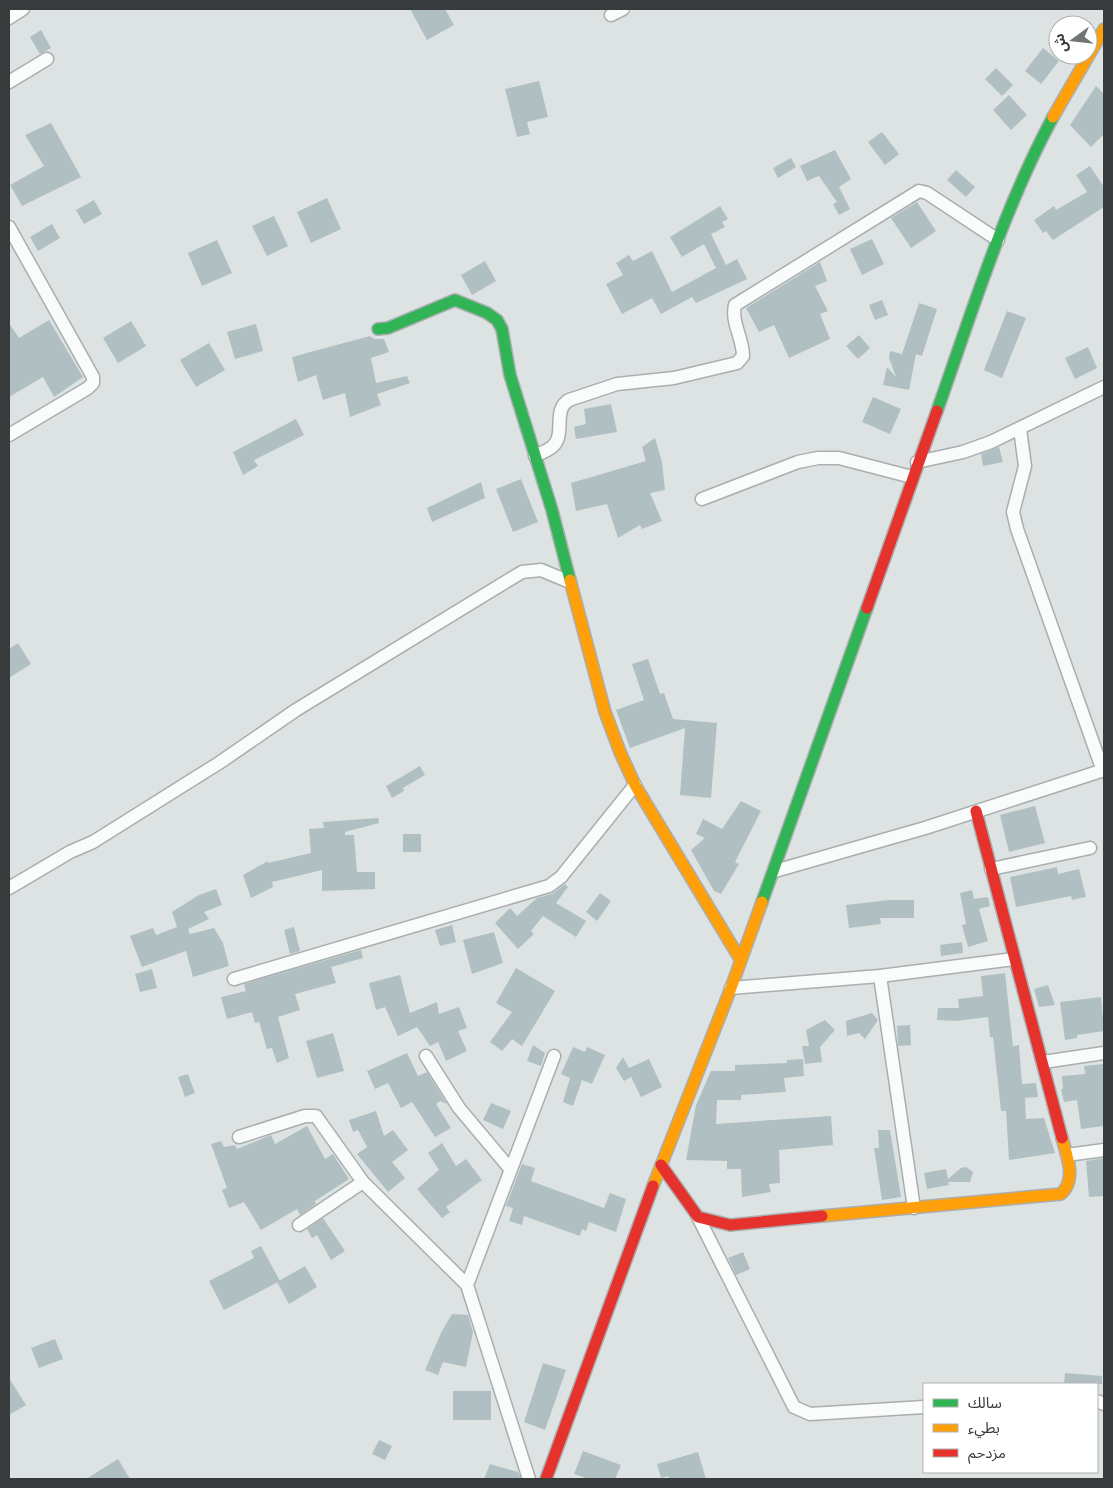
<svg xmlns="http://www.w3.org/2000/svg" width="1113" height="1488" font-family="'Alegreya Sans','Noto Sans Arabic',sans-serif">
	<rect width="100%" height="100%" fill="#dde2e3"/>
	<path fill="#b0c0c2" d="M410,9H445L454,25L427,40Z
		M41,30L51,48L40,54L30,37Z
		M1043,48L1059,61L1041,84L1025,71Z
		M996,68L1013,85L1002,96L985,79Z
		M539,81L548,117L527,122L530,134L517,137L505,89Z
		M1096,86L1104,94V134L1091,147L1070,125Z
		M1009,95L1027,115L1011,130L993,110Z
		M51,123L81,177L22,206L10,185L44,166L25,135Z
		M882,132L899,154L885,165L868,142Z
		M835,150L851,179L839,187L850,209L839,215L833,204L837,202L819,176L807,181L800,166Z
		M791,158L796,167L778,178L773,168Z
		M1090,166L1104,187V207L1053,240L1046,231L1043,233L1034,220L1054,206L1056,210L1087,192L1076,175Z
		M956,170L975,187L966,197L947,180Z
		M327,198L341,229L311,243L297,212Z
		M94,200L102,214L84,224L76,210Z
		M917,202L936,231L911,248L891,218Z
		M720,206L728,219L722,222L725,227L711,234L726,265L737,259L747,279L696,303L692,297L661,314L652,298L622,314L606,284L623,275L616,263L629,255L633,261L652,251L672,292L716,268L704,244L682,257L670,237Z
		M274,216L288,246L267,256L252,226Z
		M52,224L60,238L38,251L30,237Z
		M872,239L884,264L862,275L850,249Z
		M217,240L232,273L202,286L188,253Z
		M485,261L496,281L472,295L461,275Z
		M820,262L827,281L815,286L828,311L820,314L830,339L789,358L774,325L759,332L746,308Z
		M882,300L888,315L875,320L869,305Z
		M919,303L937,309L922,356L916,354L909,390L883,385L887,367L896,377L889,358L890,351L902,354Z
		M1007,311L1026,318L1002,378L984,370Z
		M49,320L83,377L54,397L43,377L9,397V323L19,338Z
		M131,321L146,346L118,363L103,338Z
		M256,324L263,351L235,359L227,332Z
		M859,335L870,348L858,359L846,346Z
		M370,336L374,339H384L389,352L371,358L376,383L407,376L410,383L377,394L381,405L350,417L345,393L323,400L316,375L298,382L292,357Z
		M209,343L225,370L196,387L180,360Z
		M1088,347L1097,368L1075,379L1065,358Z
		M873,397L901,409L890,434L862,422Z
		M611,404L617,432L576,439L574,427L586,424L584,409Z
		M296,419L304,435L254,460L258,466L243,475L233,452Z
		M655,438L662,462L665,490L650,493L662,521L642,529L640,525L618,538L607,504L576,511L571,483L646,461L642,447Z
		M999,447L1003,462L983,466L981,454Z
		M521,479L538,522L513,532L496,489Z
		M481,482L485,498L432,522L427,508Z
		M18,643L31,664L9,678V649Z
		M648,659L660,694L664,693L673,719L717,723L711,798L680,795L685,728L630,748L616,710L644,700L632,664Z
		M420,766L425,775L403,788L404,791L392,798L386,786Z
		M741,801L761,811L735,862L739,864L721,894L714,891L691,850L705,838L696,834L703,819L722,829Z
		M1035,806L1045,843L1009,852L1000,815Z
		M378,818L379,823L345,832V835H354L357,872H375V889L322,891V870L272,882L273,887L251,898L243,875L268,861V863L311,853L309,829L324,828L323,822Z
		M403,834H421V852H403Z
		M1057,867L1058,874L1079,869L1086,897L1072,900L1071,896L1016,907L1010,877Z
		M565,884L568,887L556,903L586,921L576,937L543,916L531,931L534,934L518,949L495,923L510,908L517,916L537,898L552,894Z
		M216,889L222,905L204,912L209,919L188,929L190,934L214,928L223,943L229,966L193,977L186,951L142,967L130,936L153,928L156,935L177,927L172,912L199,895Z
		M972,890L974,899L988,897L990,906L979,909L988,941L968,947L962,925L966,924L960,893Z
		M600,893L611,901L597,921L586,912Z
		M889,900H914V918H880L881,924L849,928L846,905Z
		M452,925L456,942L440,946L435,930Z
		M294,927L300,951L290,954L284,930Z
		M494,932L503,963L472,974L463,940Z
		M962,942L963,953L941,956L940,945Z
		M361,950L363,958L331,967L336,983L295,994L300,1010L278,1017L289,1058L277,1063L272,1048L267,1049L259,1022L255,1023L252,1012L227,1019L221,997L246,991L244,984Z
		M516,968L555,991L522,1046L512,1039L502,1051L490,1042L512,1012L496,1003Z
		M152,969L157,988L140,992L135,974Z
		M1005,973L1013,1046L1019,1045L1022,1084L1036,1083L1038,1097L1025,1098L1026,1119L1044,1118L1055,1153L1009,1160L1006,1111H1001L993,1037H990L988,1017L956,1021L937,1020L938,1008H959L958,999L983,996L981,976Z
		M400,975L410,1013L437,1002L439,1014L459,1007L467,1028L458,1031L467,1051L446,1061L438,1042L430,1046L417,1027L398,1036L385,1007L376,1010L369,983Z
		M1048,985L1055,1005L1039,1007L1034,989Z
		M1101,997L1104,1031L1077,1035V1038L1065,1040L1060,1002Z
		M872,1013L878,1020L865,1039L859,1033L847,1036L846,1021Z
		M825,1020L835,1030L820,1047L822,1062L805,1064L802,1046H809L806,1030Z
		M910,1025L911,1045L898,1046L897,1026Z
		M333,1033L344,1071L317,1078L306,1041Z
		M533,1045L545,1053L541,1066L527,1061Z
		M573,1047L585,1052L587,1047L605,1055L592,1084L582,1080L573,1106L563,1102L570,1078L561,1074Z
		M407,1053L418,1076L427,1072L447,1104L440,1101L436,1104L451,1128L435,1137L412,1102L401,1108L388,1083L375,1089L367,1071Z
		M623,1057L629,1068L649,1059L662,1087L641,1097L631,1077L624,1081L616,1068Z
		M803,1059L804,1076L784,1078L786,1092L741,1095V1100H717L716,1124L831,1116L833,1145L779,1150L780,1183L769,1184L771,1192L742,1197L741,1169H727V1161L686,1160L696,1105L711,1071H735V1065L787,1063V1060Z
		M1104,1064V1126L1081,1129L1077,1100L1064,1102L1061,1089H1063L1062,1076L1085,1074L1084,1066Z
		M188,1074L195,1093L185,1097L178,1077Z
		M491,1103L511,1111L503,1129L483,1120Z
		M376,1111L384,1136L393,1130L408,1150L392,1162L405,1178L388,1192L357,1154L367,1147L358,1130L353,1132L349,1120Z
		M307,1126L325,1159L333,1154L349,1179L315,1201L316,1204L300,1215L297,1209L261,1230L244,1202L229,1208L222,1190L227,1188L211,1144L221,1141L224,1147L235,1145L237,1149L271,1135L275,1144Z
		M878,1130H890L901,1197L882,1200L874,1148H879Z
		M442,1143L456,1166L466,1159L482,1180L446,1207L450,1212L442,1218L417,1189L439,1170L428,1153Z
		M1104,1158V1196L1089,1197L1086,1161Z
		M522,1164L535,1168L531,1181L604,1208L610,1193L626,1199L616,1232L589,1222L586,1231L582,1229L580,1236L524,1216L522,1225L509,1221L513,1208L506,1206Z
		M966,1167L973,1172L970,1182H948L949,1185L927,1189L924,1173L946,1169L948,1179L961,1168Z
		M323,1218L345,1251L331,1260L317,1235L312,1238L307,1229Z
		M261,1246L280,1281L224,1310L209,1281L254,1258L251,1251Z
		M743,1252L750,1269L736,1275L728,1258Z
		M305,1266L317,1287L289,1304L277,1282Z
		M452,1314L468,1315L473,1332L466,1367L443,1362L438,1375L425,1370L441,1333Z
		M55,1339L63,1359L39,1368L31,1348Z
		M543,1363L566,1370L545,1430L524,1422Z
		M1065,1373L1102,1376V1384H1064Z
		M9,1378L26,1405L9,1415Z
		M453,1391H491V1420H453Z
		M379,1440L392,1446L385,1460L372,1454Z
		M583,1451L621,1465L615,1479H589L574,1474Z
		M698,1452L706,1479H669L668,1476L661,1478L657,1464Z
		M118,1459L130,1479H86Z
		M490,1464L518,1472L521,1479H484Z"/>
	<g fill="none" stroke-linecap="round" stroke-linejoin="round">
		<g stroke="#aaaeaf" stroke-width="15">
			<path id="street" d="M611,15L623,9
				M9,18L23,9
				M9,82L47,59
				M9,227L93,377V383L88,388L9,435
				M1020,429L1025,466L1013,512L1017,529L1103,771
				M535,456C540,453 548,451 553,446C566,434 552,410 569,400L617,384L674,378L737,363L743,356C743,338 731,323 735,305L919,191L927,193L998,240
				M917,462L963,452L991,442L1104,387
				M702,499L798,462L818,458H839L912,477
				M991,869L1090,848
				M775,871L925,828L1104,770
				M9,888L70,852L93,842L219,763L296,710L522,572L541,570L570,582
				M880,976L914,1208
				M234,979L549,886L561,877L635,785
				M731,988L880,976L1014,959
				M426,1056L459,1108L511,1170
				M1043,1062L1104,1053
				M239,1137L305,1116H316L363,1182L467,1285L529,1479
				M1067,1155L1104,1150
				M698,1217L794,1407L810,1414L924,1407
				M299,1225L363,1182
				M467,1285L554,1056
				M1097,1401L1104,1404"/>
		</g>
		<g stroke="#aaaeaf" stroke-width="14">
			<path id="fast" d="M378,329L388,328L455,300L487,313L497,320L502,329L510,375L552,510L570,580
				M937,411C972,312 1003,210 1053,117
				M762,902L867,608"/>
		</g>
		<g stroke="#aaaeaf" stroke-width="14">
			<path id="slow" d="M1053,117L1104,29
				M570,580L605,712L620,752L635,785L740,959
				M653,1186L731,988L762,902
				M822,1216L1061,1194C1077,1179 1067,1157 1062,1138"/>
		</g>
		<g stroke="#aaaeaf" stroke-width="14">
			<path id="jam" d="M867,608L937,411
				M976,811L1062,1138
				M661,1165L698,1217L730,1225L822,1216
				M546,1479L653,1186"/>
		</g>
		<use href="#street" stroke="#fafbfb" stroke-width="12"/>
		<use href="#fast" stroke="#30b455" stroke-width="11"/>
		<use href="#slow" stroke="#ff9f0a" stroke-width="11"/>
		<use href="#jam" stroke="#e5322d" stroke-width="11"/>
	</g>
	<rect width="1113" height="1488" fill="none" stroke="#373b3b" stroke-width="20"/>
	<rect x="923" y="1383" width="175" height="90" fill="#ffffff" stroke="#afb1b1"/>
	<rect x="933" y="1399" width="25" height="8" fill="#30b455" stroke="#afb1b1"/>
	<text x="968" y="1408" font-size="15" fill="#373b3b">سالك</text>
	<rect x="933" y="1424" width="25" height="8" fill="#ff9f0a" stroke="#afb1b1"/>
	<text x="968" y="1433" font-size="15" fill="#373b3b">بطيء</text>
	<rect x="933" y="1449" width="25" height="8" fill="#e5322d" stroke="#afb1b1"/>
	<text x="968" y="1458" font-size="15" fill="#373b3b">مزدحم</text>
	<g transform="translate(1073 40) rotate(255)"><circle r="24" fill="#ffffff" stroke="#afb1b1"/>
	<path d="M0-4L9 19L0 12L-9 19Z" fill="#717576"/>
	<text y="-8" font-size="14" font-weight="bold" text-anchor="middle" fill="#373b3b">ش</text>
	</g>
</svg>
